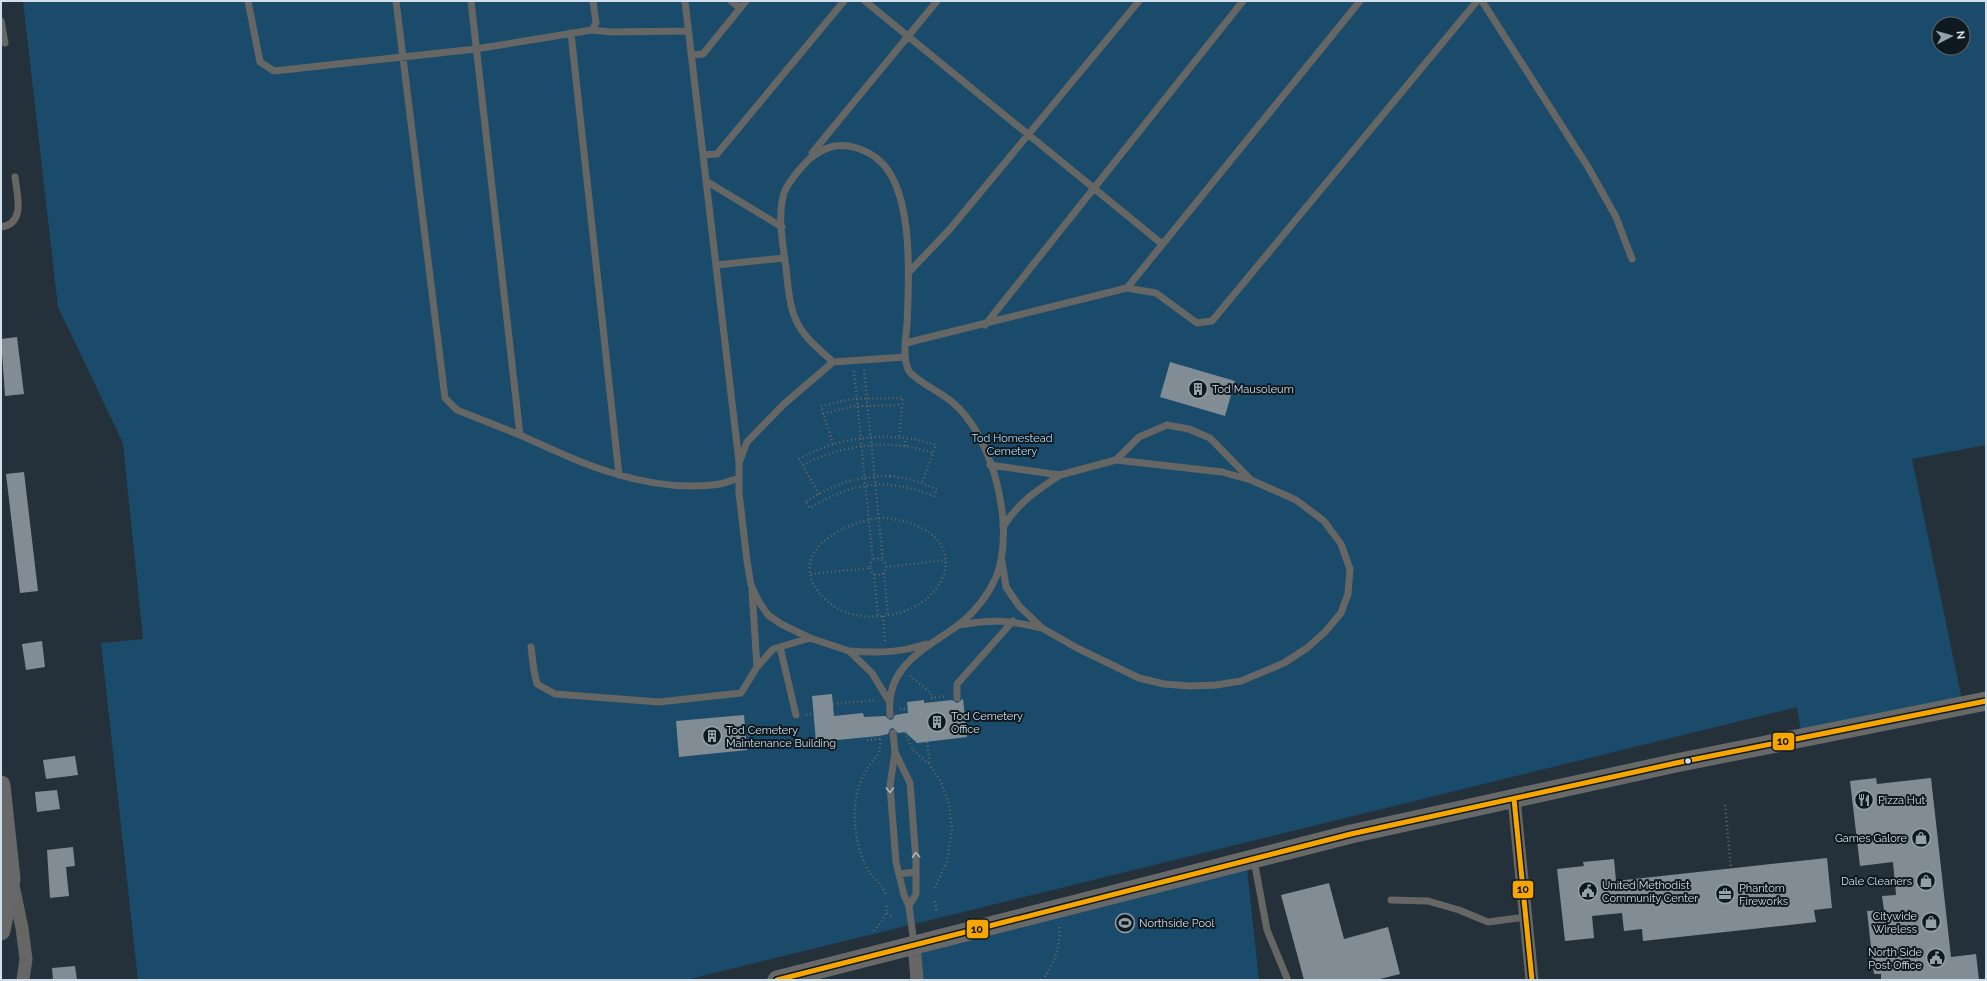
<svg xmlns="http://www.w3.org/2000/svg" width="1987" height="981" font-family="Raleway,sans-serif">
	<rect width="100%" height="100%" fill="#24313a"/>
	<path fill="#1a4b6b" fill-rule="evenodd" d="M23,1H1986V445L1912,459L1963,705L1802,738L1797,707L686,980H138L101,643L143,639L123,443L58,307ZM1939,24H1963V48H1939Z
		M1246,860L1259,980H917L914,944Z"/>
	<path fill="#828c95" d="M17,337L24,394L5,396L1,339Z
		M1170,362L1235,381L1225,416L1160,397Z
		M24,472L38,591L20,593L6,474Z
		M42,641L45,667L26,670L22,644Z
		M832,694L834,716L863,713L864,717L885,716L890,720L893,719L895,715L908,713L907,702L924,700V703L952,700L957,703L963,699L967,737L917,743L905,732L898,733L893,728L890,729L888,734L879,736L816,742L812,696Z
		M744,715L747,750L679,757L676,721Z
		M75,756L78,775L46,779L43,760Z
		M1876,778L1877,784L1931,778L1951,957L1976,954L1979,980H1881V974H1874L1867,911L1884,910L1882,896L1896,895L1893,862L1860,866L1850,781Z
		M57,790L60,809L37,812L35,792Z
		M73,847L75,866L66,867L69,896L50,898L47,850Z
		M1827,858L1832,908L1814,910L1816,922L1643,941L1642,929L1624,931L1622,913L1592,916L1594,938L1565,941L1557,869L1584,866L1583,862L1614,859L1616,881Z
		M1329,883L1344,939L1388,927L1400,974L1376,980H1304L1281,895Z
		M75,966L77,980H53L52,968Z"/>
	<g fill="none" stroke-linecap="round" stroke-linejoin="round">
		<path stroke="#636768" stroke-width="2.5" stroke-dasharray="1 3" stroke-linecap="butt" d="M864,370L883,561
			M854,371L873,561
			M823,414L854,406L902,405
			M833,444L821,406L852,399L903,398L899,438
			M905,446V438
			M803,465C844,444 888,438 933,453L922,483
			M890,476L910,479L937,489L934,496C886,477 853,482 810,508L805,502C835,484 855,476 890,476Z
			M819,494L799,459C840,436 890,430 936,445L933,453
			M883,518C990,527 946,630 856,615C843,613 831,606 822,596C783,553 845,520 883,518Z
			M870 567a8 8 0 1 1 16 0a8 8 0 1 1-16 0Z
			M886,567L946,560
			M884,573L888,615
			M811,574L870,568
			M874,574L878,616
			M883,616L885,641
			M910,676L931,693L932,702
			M931,698L946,696
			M833,704L876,700
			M900,709L908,708
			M904,709V714
			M806,715L814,714
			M905,732L913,750L930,765L941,782L949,804L952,830L949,849L947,861L934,890
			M880,739C882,758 873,757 866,771C859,783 855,796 855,810C854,830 858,852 868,870C873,878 883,885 886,895
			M867,740L880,739
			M927,742L930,765
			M1725,805L1731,868
			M935,901L937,913
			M887,913L893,917
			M874,931L885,917L887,905
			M1042,980C1055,964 1061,946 1059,926"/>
		<path stroke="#666764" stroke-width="7" d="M248,1L260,62L274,71L476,49L592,30L596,23L593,1
			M396,1L445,398L457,410L520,435
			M471,1L520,435C581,463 643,492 712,485C721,485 730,481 739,478
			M685,1L739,462
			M731,1L740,8
			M865,1L1162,244
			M1482,1L1588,167L1616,217L1632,259
			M1,21L5,43
			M592,30L611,32L688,31
			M571,33L619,475
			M691,55L703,54L746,1
			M812,153L937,1
			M703,155L717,154L844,1
			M706,181L782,227
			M1,227C26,224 17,194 15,177
			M716,265L784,258
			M909,272L950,229L1139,1
			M1127,288L1360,1
			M985,325L1243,1
			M906,343L1127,288L1156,293L1197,323L1212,321L1477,1
			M833,362C820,350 803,337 796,320C789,305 788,285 786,268C783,245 777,216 784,193C787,184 794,176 800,169C809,158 820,149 835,146C848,144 864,149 875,157C915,184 909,280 907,324C906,338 902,358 909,371C916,381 942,393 952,402C990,433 1011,512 1001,560C997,585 977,611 957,626C924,650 885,666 890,715
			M1116,460L1139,437L1167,425L1189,429L1210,438L1250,479
			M990,465L1060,475L1116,460L1222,472L1251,480L1296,500L1324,521L1341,544L1350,569L1348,594L1341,613L1325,632L1307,648L1284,663L1241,681L1216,685L1190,686L1164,684L1139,678L1077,648L1042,628L1019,606L1006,587L1002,561
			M1003,527C1019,502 1036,491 1060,475
			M752,591L757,667
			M958,625C993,619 1007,620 1042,628
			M531,647L534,671L537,684L555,694L659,702L741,693L757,667L773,649L810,638
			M780,647L796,715
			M849,651C876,653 900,653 926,644
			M957,698V684L1013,621
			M889,701L872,673L849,651L810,638L781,624L768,615L759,602L751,585L747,561L739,493V463L747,442L784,404L833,362L905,357
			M893,733L895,752L890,786L896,862L904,895L909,906L914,944
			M895,752L910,783L916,860V894L909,906
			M1254,860L1267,930L1287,978
			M899,874L916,872
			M1391,900L1428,901L1459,910L1488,922L1526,917"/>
		<path stroke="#666764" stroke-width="13" d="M1514,799L1532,980
			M13,885L22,928L26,959L23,980
			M914,944L917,980"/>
		<path stroke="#676968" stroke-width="19" d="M1,785L11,879L1,931
			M777,980L1351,834L1676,763L1986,701"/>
		<g stroke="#0f1920" stroke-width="8">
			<path id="bus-1" d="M1514,799L1532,980
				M777,980L1351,834L1676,763L1986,701"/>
		</g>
		<use href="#bus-1" stroke="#f7a600" stroke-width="5"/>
	</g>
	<defs><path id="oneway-chevron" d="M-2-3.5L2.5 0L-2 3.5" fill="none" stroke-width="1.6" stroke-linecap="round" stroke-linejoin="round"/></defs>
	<g stroke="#acb5bb">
		<use href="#oneway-chevron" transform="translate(890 790) rotate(88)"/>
		<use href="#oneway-chevron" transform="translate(916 855) rotate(-94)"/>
	</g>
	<defs>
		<g id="building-ring" transform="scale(1)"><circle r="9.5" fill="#0f1920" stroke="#94a2ac" stroke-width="1.5"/><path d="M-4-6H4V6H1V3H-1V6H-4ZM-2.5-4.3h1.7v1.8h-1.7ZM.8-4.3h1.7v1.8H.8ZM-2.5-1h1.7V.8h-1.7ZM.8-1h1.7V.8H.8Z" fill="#94a2ac"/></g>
		<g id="restaurant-ring" transform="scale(1)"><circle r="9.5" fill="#0f1920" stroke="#94a2ac" stroke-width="1.5"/><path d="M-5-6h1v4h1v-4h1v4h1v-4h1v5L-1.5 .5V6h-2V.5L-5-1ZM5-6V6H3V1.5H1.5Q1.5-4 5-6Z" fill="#94a2ac"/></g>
		<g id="shop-ring" transform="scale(1)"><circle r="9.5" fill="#0f1920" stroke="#94a2ac" stroke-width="1.5"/><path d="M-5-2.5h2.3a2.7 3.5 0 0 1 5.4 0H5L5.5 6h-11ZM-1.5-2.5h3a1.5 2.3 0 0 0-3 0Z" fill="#94a2ac"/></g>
		<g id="civic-ring" transform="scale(1)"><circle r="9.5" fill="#0f1920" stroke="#94a2ac" stroke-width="1.5"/><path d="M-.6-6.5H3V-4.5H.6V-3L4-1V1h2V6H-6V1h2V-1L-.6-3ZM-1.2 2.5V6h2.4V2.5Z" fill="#94a2ac"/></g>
		<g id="office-ring" transform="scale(1)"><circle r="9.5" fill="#0f1920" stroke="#94a2ac" stroke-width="1.5"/><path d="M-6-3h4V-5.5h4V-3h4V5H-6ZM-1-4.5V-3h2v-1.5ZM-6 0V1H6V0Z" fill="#94a2ac"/></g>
		<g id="stadium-ring" transform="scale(1)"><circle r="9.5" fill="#0f1920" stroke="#94a2ac" stroke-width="1.5"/><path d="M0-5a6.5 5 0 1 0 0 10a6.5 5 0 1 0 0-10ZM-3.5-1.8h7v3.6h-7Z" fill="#94a2ac"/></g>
	</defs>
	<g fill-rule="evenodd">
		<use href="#building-ring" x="1198" y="389"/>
		<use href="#building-ring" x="937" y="722"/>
		<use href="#building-ring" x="712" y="736"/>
		<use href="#restaurant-ring" x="1864" y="800"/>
		<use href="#shop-ring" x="1921" y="838"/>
		<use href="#shop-ring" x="1926" y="881"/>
		<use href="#civic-ring" x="1588" y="891"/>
		<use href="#office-ring" x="1725" y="894"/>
		<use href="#shop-ring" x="1931" y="922"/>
		<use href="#stadium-ring" x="1125" y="923"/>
		<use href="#civic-ring" x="1936" y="958"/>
	</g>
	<circle fill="#d1dfea" stroke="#0f1920" stroke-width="1.5" cx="1688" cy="761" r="3.5"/>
	<g text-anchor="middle" stroke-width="4" stroke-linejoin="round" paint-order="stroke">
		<g font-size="11" fill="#d1dfea" stroke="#0f1920" text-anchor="start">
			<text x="1212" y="393">Tod Mausoleum</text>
			<text x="951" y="720">Tod Cemetery<tspan x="951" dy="13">Office</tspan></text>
			<text x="726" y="734">Tod Cemetery<tspan x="726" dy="13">Maintenance Building</tspan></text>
			<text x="1878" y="804">Pizza Hut</text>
			<text x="1907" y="842" text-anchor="end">Games Galore</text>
			<text x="1912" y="885" text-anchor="end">Dale Cleaners</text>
			<text x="1602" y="889">United Methodist<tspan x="1602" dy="13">Community Center</tspan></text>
			<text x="1739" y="892">Phantom<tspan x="1739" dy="13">Fireworks</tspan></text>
			<text x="1917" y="920" text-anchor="end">Citywide<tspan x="1917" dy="13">Wireless</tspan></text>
			<text x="1139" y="927">Northside Pool</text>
			<text x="1922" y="956" text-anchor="end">North Side<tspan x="1922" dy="13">Post Office</tspan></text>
		</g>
		<g font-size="11" fill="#b3ddfe" stroke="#0f1920">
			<text x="1012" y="442">Tod Homestead<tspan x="1012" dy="13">Cemetery</tspan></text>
		</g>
	</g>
	<g stroke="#0f1920" stroke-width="1.5">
		<rect x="1772" y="732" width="23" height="19" rx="4" fill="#f7a600"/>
		<rect x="1512" y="880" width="22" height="19" rx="4" fill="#f7a600"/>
		<rect x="966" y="919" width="23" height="20" rx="4" fill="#f7a600"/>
	</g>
	<g font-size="11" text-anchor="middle" font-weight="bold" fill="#111">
		<text x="1783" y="745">10</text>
		<text x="1523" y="893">10</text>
		<text x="977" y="933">10</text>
	</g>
	<rect width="1987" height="981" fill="none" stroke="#d1dfea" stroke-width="4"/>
	<g transform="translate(1951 36) rotate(84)"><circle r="19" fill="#0f1920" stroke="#5d6871"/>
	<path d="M0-3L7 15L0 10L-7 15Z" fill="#94a2ac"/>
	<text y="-6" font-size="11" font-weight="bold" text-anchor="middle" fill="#d1dfea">N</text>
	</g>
</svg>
